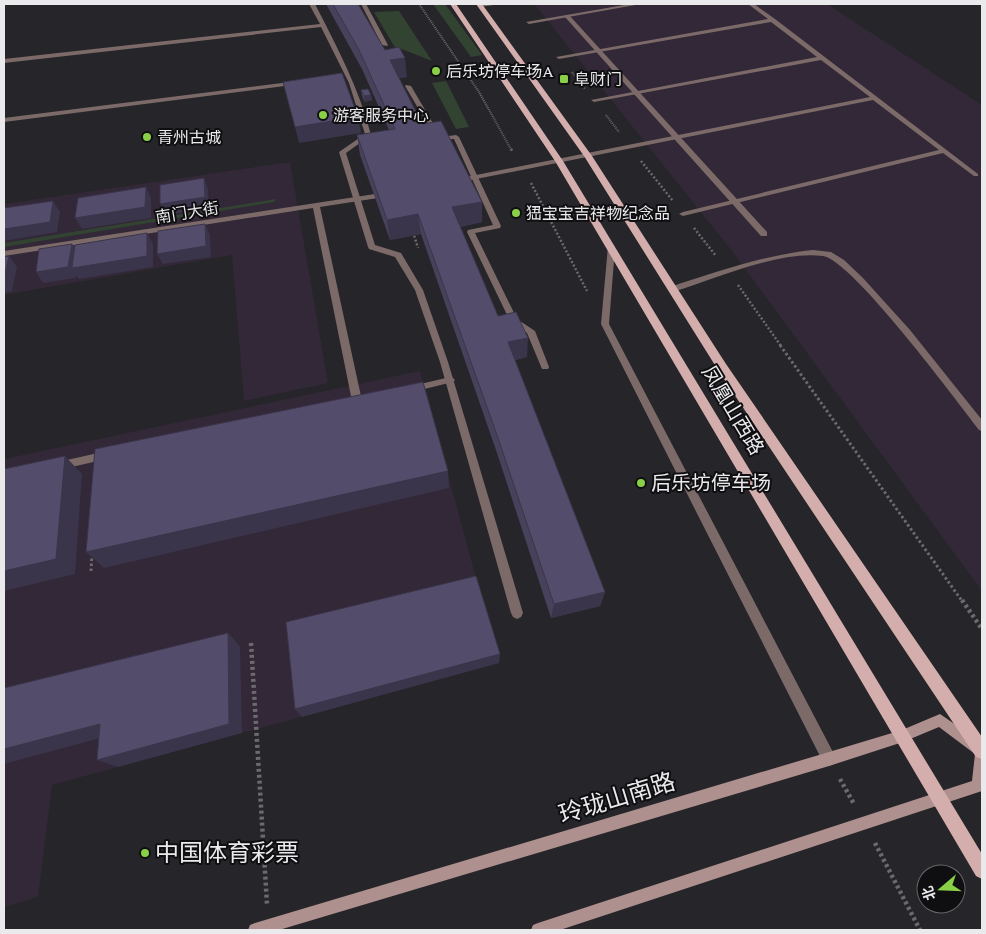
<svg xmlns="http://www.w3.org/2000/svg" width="986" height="934" font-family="Spectral,'Noto Sans SC',serif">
	<rect width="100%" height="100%" fill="#262529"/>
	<path fill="#322837" d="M538,4H827L982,105V591L732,251L535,5Z
		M290,162L328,383L244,401L232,255L4,295V204Z
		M420,371L499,663L52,785L38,897L4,907V459Z"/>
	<path fill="#334332" d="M433,4H445L482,55L471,57Z
		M399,11L432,61L394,46L374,12Z
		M446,81L469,127L456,129L432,83Z
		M276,199L274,202L4,247V243Z"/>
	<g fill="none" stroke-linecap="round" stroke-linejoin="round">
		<path stroke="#6b6a6d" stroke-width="2" stroke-dasharray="1 1" stroke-linecap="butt" d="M419,4L479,92L512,151
			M572,72L585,89
			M606,115L619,132"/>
		<path stroke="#6b6a6d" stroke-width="2.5" stroke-dasharray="2 2" stroke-linecap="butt" d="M511,149L513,152
			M641,161L673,201
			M531,183L587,291
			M694,228L716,256
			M413,232L418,248
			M738,285L781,346"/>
		<path stroke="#6b6a6d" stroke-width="3" stroke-dasharray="2.5 2.5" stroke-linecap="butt" d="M780,345L962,601
			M91,571L92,554"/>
		<path stroke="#6b6a6d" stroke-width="4.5" stroke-dasharray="3 3" stroke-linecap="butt" d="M962,600L982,629
			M251,643L267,904
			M840,779L854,804
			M875,843L920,930"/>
		<path fill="#7c6a68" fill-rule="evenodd" d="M309,4H315C337,47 359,88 371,135L346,153L375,245L401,253L423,290L448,362L523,613L521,617L517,619L513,617L511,613L440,362L415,290L395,257L369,249L368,247L339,152L365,134L349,83L321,27L4,63V59L320,24Z
			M361,4H366L388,45L387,46L382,45Z
			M481,4H501L479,7L478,6Z
			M565,15H569L767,232V236H761L565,17Z
			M298,81L300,82V84L4,122V118Z
			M406,85L411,86L441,137L456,135L459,137L501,226L500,228L475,233L517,319L535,331L549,367L548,369H542L527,333L510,321L467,232L468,230L493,225L454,139L437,140L405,86Z
			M813,250L831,252L844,260L863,278L910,330L982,420V431L979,430C956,400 852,260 823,256C780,250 715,279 673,292L669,289L670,287C717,272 764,255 813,250Z"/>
		<path fill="#7c6a68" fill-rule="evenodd" d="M630,4H641L529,24L526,22Z
			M748,4H754L775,19L978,174V176H974L943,153L683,216L679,214L683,212L939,150L873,100L461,182L457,180L461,178L870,97L821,60L594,102L591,100L817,57L771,22L559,59L556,57L768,19Z
			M375,194H378V198L320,207L362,401L357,405L352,401L313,208L4,256V251Z
			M608,246H614L615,248L609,324L834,754L836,759L834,764L829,766L824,764L601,324Z
			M450,377L453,378L455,380L453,382L412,392L407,389L412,386Z
			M107,451L110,452L112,455L110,458L107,459L58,470L54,469L53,466L54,463L58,462Z"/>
		<path fill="#ae908e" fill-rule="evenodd" d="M940,714L982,743V791L560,930H531L533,925L538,923L972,781L975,754L939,727L903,742L829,766L279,930H248L250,925L255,923L829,752L902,730Z"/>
		<path fill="#d4aeac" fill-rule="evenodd" d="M450,4H456L563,161L982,854V879L976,876L555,161Z
			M476,4H482L592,156L726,364L982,737V759L976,757L718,370L584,156Z"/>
	</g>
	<path fill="#48415c" d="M326,4H358L385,50L407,77L399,78L422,124L482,222L460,227L498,316L527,357L515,360L605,592L600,606L551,618L497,453L421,234L390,240L360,155L357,135L389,130L362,69Z
		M361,90L371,95L372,100L365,102L362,96Z"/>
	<path fill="#3b354b" d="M405,58L407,77L392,79L390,60Z
		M371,95L372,100L365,102L364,96Z
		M358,117L361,133L299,143L295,127Z
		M204,178L208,189L209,208L165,215L160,204Z
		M146,187L151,198V218L82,229L75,218Z
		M53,201L60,212L57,232L4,241V229Z
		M482,202V222L453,228L452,207Z
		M418,214L421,234L390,240L387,220Z
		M205,224L210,235L211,257L163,264L157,254Z
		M147,233L153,244V267L79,279L76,275V278L43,283L36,272L72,244L79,255Z
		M9,256L17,267L12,291L4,293V278Z
		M528,338L527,357L507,362L508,342Z
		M65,456L82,474L75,574L4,591V571Z
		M448,471L449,488L104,568L86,552Z
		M605,592L600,606L551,618L554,604Z
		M228,633L240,646L242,733L118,767L97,760Z
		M500,654L499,663L302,717L295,709Z
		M100,724L119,733L4,764V749Z"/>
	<path fill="#544c6b" stroke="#3b354b" d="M333,4H358L385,50L399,47L405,58L390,60L422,124L441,121L482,202L452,207L498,316L516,312L528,338L508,342L605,592L554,604L497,435L418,214L387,220L357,135L395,129L359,50Z
		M342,73L358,117L295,127L283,82Z
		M368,89L371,95L364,96L361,90Z
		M204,178L205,197L160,204V185Z
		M146,187L145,207L75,218L78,198Z
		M53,201L50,222L4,229V208Z
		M205,224L206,246L157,254L158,231Z
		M147,233V256L72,268L75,245Z
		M72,244L68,267L36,272L39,249Z
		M9,256L4,278V257Z
		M423,382L448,471L86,552L95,449Z
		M65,456L56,559L4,571V469Z
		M476,576L500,654L295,709L286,622Z
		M228,633L229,724L97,760L100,724L4,749V688Z"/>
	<g fill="#89cf48" stroke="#0f0e10" stroke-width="2">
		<circle cx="436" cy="71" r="5"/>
		<rect x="559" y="74" width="10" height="10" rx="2.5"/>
		<circle cx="323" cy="115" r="5"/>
		<circle cx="147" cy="137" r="5"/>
		<circle cx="516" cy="213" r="5"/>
		<circle cx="641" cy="483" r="5"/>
		<circle cx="145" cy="853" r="5"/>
	</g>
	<g text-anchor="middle" stroke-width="4" stroke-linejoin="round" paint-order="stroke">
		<g font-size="16" fill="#eae9ec" stroke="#0f0e10" text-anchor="start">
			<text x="446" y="77">后乐坊停车场A</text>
			<text x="574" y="85">阜财门</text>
			<text x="333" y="121">游客服务中心</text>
			<text x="157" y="143">青州古城</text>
			<text x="526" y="219">峱宝宝吉祥物纪念品</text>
		</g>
		<g font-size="16" fill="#eae9ec" stroke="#0f0e10">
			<text transform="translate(187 212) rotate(-9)" y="6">南门大街</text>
		</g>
		<g font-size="20" fill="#eae9ec" stroke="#0f0e10">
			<text transform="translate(733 410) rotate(59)" y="7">凤凰山西路</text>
		</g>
		<g font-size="20" fill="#eae9ec" stroke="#0f0e10" text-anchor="start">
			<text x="651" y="490">后乐坊停车场</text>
		</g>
		<g font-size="24" fill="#eae9ec" stroke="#0f0e10">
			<text transform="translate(617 798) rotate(-17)" y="8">玲珑山南路</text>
		</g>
		<g font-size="24" fill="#eae9ec" stroke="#0f0e10" text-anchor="start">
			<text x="155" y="861">中国体育彩票</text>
		</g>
	</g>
	<rect width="986" height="934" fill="none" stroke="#eae9ec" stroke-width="10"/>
	<g transform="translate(941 889) rotate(251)"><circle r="24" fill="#0f0e10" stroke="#676668"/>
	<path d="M0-4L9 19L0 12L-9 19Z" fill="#89cf48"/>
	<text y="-8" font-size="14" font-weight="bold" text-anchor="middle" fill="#eae9ec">北</text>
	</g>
</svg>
